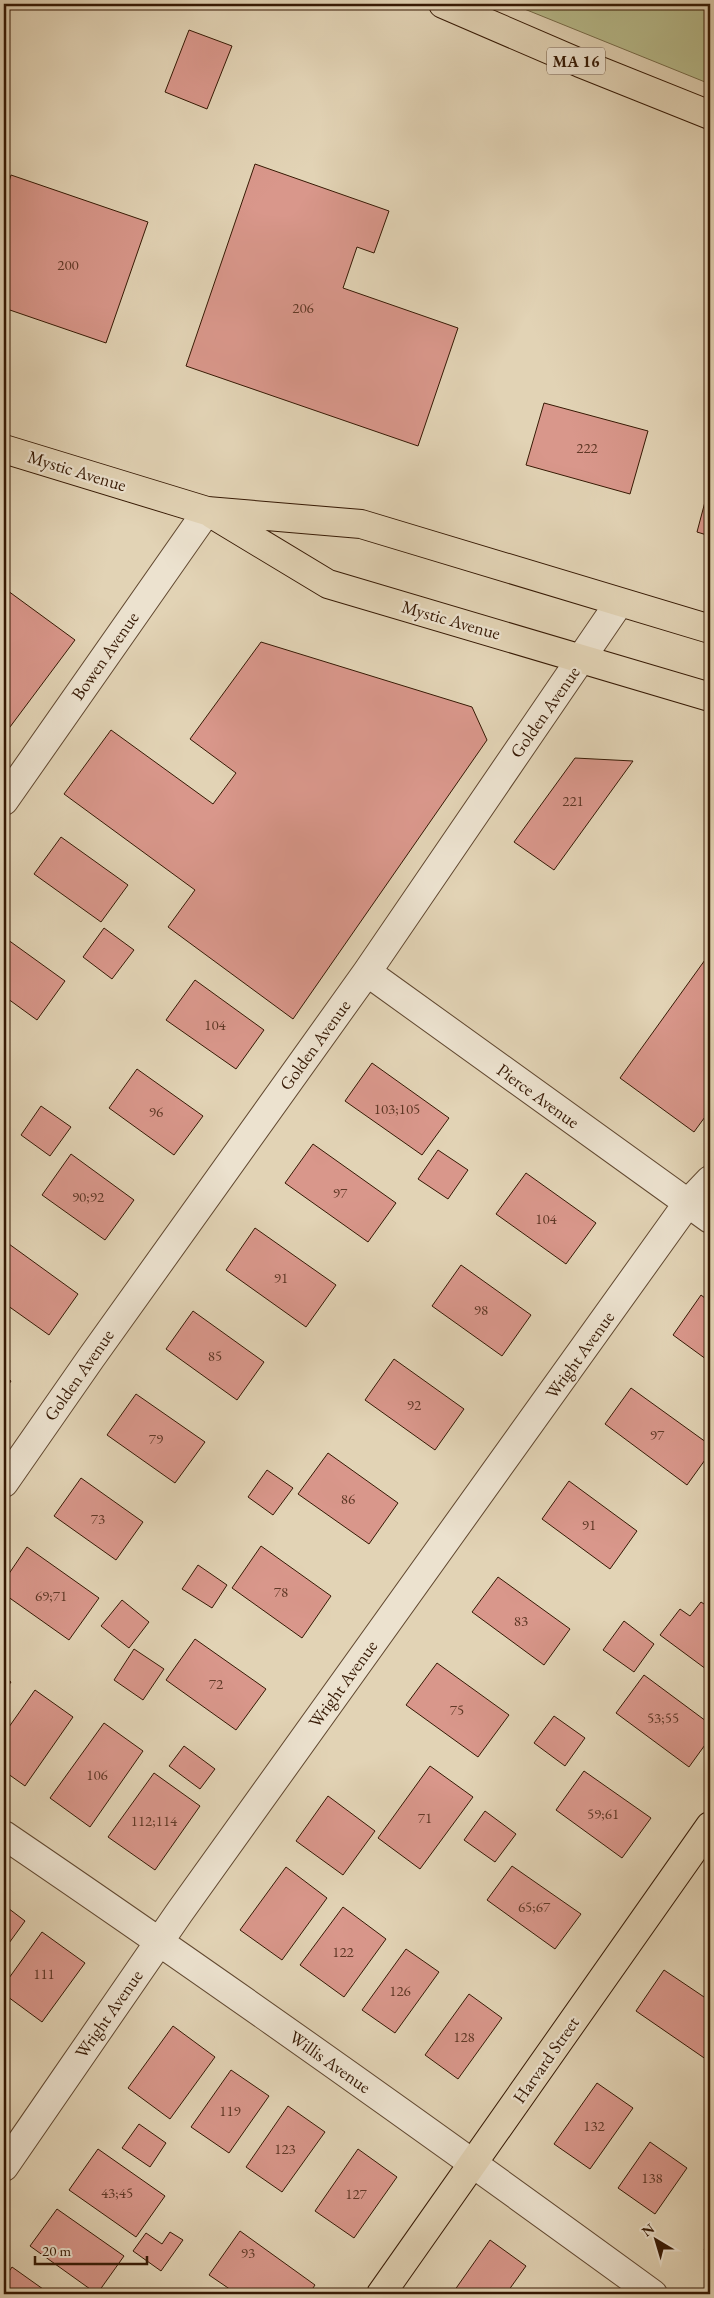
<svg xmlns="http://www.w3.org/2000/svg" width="714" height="2298" font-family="'EB Garamond',serif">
	<rect width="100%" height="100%" fill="#e2d3b5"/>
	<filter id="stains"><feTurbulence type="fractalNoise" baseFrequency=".004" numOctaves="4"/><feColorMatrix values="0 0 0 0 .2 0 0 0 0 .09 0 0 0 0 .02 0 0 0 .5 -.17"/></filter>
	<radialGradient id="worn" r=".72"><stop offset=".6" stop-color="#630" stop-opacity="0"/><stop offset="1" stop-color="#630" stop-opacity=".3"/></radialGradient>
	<path fill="#b7bb8b" stroke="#766a48" d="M512,4H710V84Z"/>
	<path fill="#d9978b" stroke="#361904" d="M189,30L232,46L207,109L165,92Z
		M255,164L389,211L374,253L357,247L343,288L458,328L418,446L186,366Z
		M11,175L148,222L106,343L4,308V198Z
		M544,403L648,431L630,494L526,465Z
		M710,483V536L697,532Z
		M4,588L75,640L4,735Z
		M261,642L472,707L487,740L293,1019L168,927L195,890L64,794L111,730L213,804L236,773L190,739Z
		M575,758L633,761L554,870L514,842Z
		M61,837L128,885L101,922L34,874Z
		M104,928L134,950L112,979L83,957Z
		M4,937L65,981L37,1020L4,996Z
		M710,953V1110L694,1132L620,1078Z
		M195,980L264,1030L236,1069L166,1020Z
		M372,1063L449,1118L422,1155L345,1101Z
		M137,1069L203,1116L174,1155L109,1108Z
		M41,1106L71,1127L50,1156L21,1135Z
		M313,1144L396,1203L368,1242L285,1183Z
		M438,1150L468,1170L448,1199L418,1179Z
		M71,1154L134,1200L105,1240L42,1195Z
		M526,1173L596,1223L566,1264L496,1214Z
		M255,1228L336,1285L306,1327L226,1270Z
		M9,1244L78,1294L49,1335L4,1303V1251Z
		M461,1265L531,1315L502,1356L432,1306Z
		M701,1295L710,1302V1362L673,1335Z
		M193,1311L264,1362L237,1400L166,1349Z
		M394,1359L464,1409L435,1450L365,1400Z
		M4,1376L11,1381L4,1392Z
		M631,1388L710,1445V1453L687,1485L605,1424Z
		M136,1394L205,1442L175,1483L107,1435Z
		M328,1453L398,1503L369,1544L298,1494Z
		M267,1470L293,1488L273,1515L248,1497Z
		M81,1478L143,1522L116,1560L54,1516Z
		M569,1481L637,1531L610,1569L542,1519Z
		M261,1546L331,1596L302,1638L232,1588Z
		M27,1547L99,1598L69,1640L4,1594V1581Z
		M198,1565L227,1585L212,1608L182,1589Z
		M498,1577L570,1629L544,1665L472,1612Z
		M122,1600L149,1622L129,1648L101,1626Z
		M701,1602L710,1608V1672L660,1635L680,1609L690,1616Z
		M624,1621L654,1644L634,1672L603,1650Z
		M195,1639L266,1689L236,1730L166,1680Z
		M134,1649L164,1669L143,1700L114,1680Z
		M437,1663L509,1715L478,1757L406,1705Z
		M644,1675L710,1724V1738L689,1767L616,1713Z
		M4,1677L11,1682L4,1692Z
		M35,1690L73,1717L25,1786L4,1771V1734Z
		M554,1716L585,1738L565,1766L534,1743Z
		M104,1723L143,1751L90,1827L50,1798Z
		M184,1746L215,1769L200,1789L169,1766Z
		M430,1766L473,1797L420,1869L378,1838Z
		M584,1771L651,1818L622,1858L556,1810Z
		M154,1773L200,1806L155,1870L108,1837Z
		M328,1796L375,1831L343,1875L296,1841Z
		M485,1811L516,1834L495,1862L464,1840Z
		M512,1866L581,1914L555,1949L487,1900Z
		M286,1867L327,1898L282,1960L240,1930Z
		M4,1905L25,1921L4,1950Z
		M343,1907L386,1939L344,1997L300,1965Z
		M42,1932L85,1963L42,2022L4,1994V1985Z
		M406,1949L439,1972L395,2033L362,2010Z
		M664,1970L710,2001V2062L636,2011Z
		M469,1994L502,2018L458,2079L425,2055Z
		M173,2026L215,2057L170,2119L128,2088Z
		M231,2070L269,2096L229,2153L191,2127Z
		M597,2083L633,2108L590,2169L554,2144Z
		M288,2106L325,2132L282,2192L246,2167Z
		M139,2124L166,2143L150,2167L122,2148Z
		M650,2142L687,2168L655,2214L618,2188Z
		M98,2149L165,2196L136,2237L69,2190Z
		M358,2149L397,2177L354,2238L315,2211Z
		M57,2209L124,2256L97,2294L30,2246Z
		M240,2231L315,2285L309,2294H237L209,2275Z
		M170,2232L183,2240L161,2271L133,2251L146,2233L162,2244Z
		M490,2240L526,2266L506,2294H452Z
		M710,2241V2254L704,2250Z
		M12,2267L50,2294H4V2279Z"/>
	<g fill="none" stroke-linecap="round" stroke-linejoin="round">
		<g stroke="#614830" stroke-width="30">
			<path id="minor" d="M4,801L207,511
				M367,972L710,1219
				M4,1483L91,1358L367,972L619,603
				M4,1835C223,1984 439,2138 653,2294
				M4,2167L179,1913L687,1204L710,1180"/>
		</g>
		<g stroke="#361904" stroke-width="30">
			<path id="major" d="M443,4L580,63L710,115
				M4,449L207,511L361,524L710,629
				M212,514L328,584L710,697
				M381,2294L710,1826"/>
		</g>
		<use href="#minor" stroke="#ece2cf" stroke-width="28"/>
		<use href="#major" stroke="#e2d3b5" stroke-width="28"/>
	</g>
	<g text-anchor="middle" stroke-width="4.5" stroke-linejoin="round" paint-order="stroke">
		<g font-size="15" fill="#5f3826">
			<text x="68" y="270">200</text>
			<text x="303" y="313">206</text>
			<text x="587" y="453">222</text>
			<text x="573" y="806">221</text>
			<text x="215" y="1030">104</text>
			<text x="397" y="1114">103;105</text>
			<text x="156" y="1117">96</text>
			<text x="340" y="1198">97</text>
			<text x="88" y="1202">90;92</text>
			<text x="546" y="1224">104</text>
			<text x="281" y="1283">91</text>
			<text x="481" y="1315">98</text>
			<text x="215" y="1361">85</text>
			<text x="414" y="1410">92</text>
			<text x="657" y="1440">97</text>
			<text x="156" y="1444">79</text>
			<text x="348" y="1504">86</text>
			<text x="98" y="1524">73</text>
			<text x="589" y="1530">91</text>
			<text x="281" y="1597">78</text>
			<text x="51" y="1601">69;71</text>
			<text x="521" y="1626">83</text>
			<text x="216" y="1689">72</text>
			<text x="457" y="1715">75</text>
			<text x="663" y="1723">53;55</text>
			<text x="97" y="1780">106</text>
			<text x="603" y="1819">59;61</text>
			<text x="425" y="1823">71</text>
			<text x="154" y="1826">112;114</text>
			<text x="534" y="1912">65;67</text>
			<text x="343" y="1957">122</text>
			<text x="44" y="1979">111</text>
			<text x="400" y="1996">126</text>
			<text x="464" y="2042">128</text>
			<text x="230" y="2116">119</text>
			<text x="594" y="2131">132</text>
			<text x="285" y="2154">123</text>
			<text x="652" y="2183">138</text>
			<text x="117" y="2198">43;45</text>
			<text x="356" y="2199">127</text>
			<text x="248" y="2258">93</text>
		</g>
		<rect fill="#ece2cf" stroke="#6d5541" stroke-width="1" x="547" y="47.5" width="58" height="27" rx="4"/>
		<g font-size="16" font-weight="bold" fill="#361904">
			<text x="576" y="67">MA 16</text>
		</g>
		<g font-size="18" fill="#361904" stroke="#ece2cf">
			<text transform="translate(77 471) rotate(17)" y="6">Mystic Avenue</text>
			<text transform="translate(451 620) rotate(16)" y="6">Mystic Avenue</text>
			<text transform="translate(105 656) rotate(-55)" y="6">Bowen Avenue</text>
			<text transform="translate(545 712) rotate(-55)" y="6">Golden Avenue</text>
			<text transform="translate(315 1045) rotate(-54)" y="6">Golden Avenue</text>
			<text transform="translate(538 1096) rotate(36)" y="6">Pierce Avenue</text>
			<text transform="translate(580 1355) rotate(-54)" y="6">Wright Avenue</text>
			<text transform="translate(79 1375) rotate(-55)" y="6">Golden Avenue</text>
			<text transform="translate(343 1684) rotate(-54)" y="6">Wright Avenue</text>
			<text transform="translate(109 2014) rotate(-55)" y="6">Wright Avenue</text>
			<text transform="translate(546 2060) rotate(-55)" y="6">Harvard Street</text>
			<text transform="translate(330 2062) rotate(35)" y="6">Willis Avenue</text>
		</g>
	</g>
	<rect width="714" height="2298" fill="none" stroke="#e2d3b5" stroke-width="20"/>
	<rect x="5" y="5" width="704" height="2288" fill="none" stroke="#361904" stroke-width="2.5"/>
	<rect x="10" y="10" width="694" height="2278" fill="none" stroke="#361904"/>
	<g transform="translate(656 2240) rotate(322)" stroke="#ece2cf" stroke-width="4" paint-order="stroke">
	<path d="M0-4L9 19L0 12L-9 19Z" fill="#361904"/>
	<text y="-8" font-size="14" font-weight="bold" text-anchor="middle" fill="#361904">N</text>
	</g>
	<path d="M35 2256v8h112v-8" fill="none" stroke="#361904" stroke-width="2.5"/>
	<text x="42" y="2256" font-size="15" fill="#361904" stroke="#ece2cf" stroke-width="4" paint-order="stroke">20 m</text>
	<rect width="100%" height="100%" filter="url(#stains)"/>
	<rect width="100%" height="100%" fill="url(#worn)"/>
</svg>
